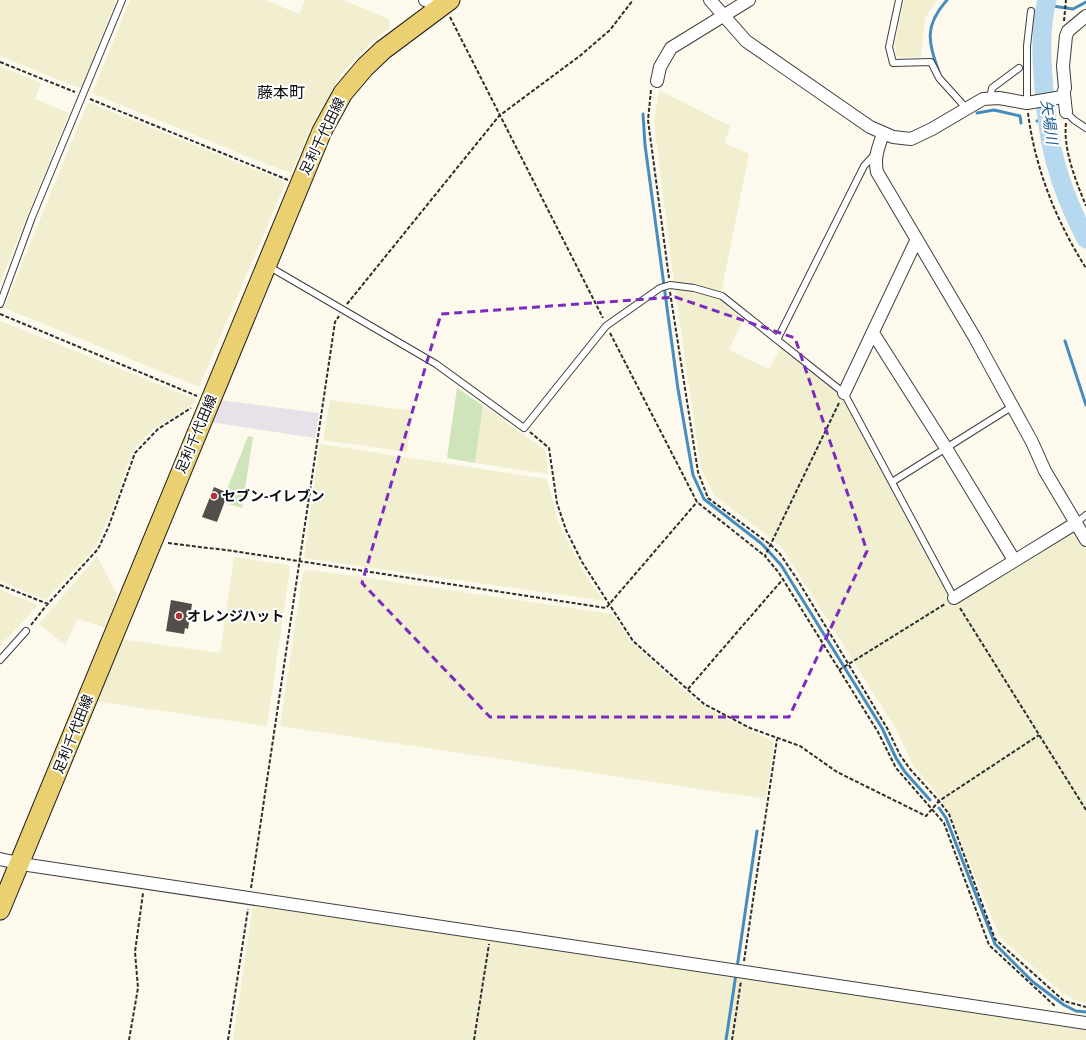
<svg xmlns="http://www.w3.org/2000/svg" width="1086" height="1040" font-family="'Zilla Slab','Noto Sans JP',serif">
	<rect width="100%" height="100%" fill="#fdfaed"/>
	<path fill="#e9e1ea" d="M220,400L319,413L315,438L210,422Z"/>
	<path fill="#f1efd0" d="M0,0H116L82,87L79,88L0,56Z
		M130,0H265L299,14L305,0H343L389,19L390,27L368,46L342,73L312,125L291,173L266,164L94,94L93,91Z
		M904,0H937L925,18L921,57H897L895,44Z
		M0,66L41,83L35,99L69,113L0,283Z
		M659,90L730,126L725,143L749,154L720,299L743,320L729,350L769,369L781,347L840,394L953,604L1076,529L1086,548V1003L1075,1001L1061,992L1000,937L949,812L937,794L913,765L896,729L781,546L714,495L701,469L675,290L654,122Z
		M90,103L281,180L285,184L199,387L4,308L87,104Z
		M0,321L195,399L196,402L152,430L137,446L127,466L116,501L95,548L46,600L0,581Z
		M330,400L413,411L407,452L323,440Z
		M483,406L544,449L546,452L548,474L475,463Z
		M320,444L547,479L557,518L565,536L589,581L605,601L304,558Z
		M97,556L117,594L106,628L78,619L65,645L39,624Z
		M234,557L288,565L290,569L267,726L94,701L121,639L220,653Z
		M313,570L613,614L630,641L697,702L721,716L773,741L774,745L766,799L280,726L303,572Z
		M0,590L38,605L0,646Z
		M253,903L1086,1025V1040H233Z"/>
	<path fill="#cfe4ba" d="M457,388L483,406L475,463L447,458Z
		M248,436L253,437L242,508L225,503L228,493L226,492Z"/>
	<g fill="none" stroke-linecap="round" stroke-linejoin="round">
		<path stroke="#458cbf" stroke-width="3" d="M1046,5L1073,9L1086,2
			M939,72C928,41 924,26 947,0
			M977,113L994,110L1020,116L1021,123
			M643,114L645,145L678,389L693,475L704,499L762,544L781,565L882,728L896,758L905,772L930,800
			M1037,121L1046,120
			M1065,341L1086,405
			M939,808L946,818L995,944L1033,982L1064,1005L1076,1011L1086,1012
			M737,968L757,831
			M726,1040L736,974"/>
		<path stroke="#b7d9ef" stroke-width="19" d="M1047,0C1041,24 1041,51 1043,76C1047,140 1056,181 1086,239"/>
	</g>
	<path fill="#544e4a" d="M214,487L228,493L217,522L202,517Z
		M171,600L192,604L188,629L185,628L184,634L166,631Z"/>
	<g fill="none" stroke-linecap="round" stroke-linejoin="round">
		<g stroke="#3f3f3f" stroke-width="8">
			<path id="lane" d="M899,0L889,47L893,63L931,62L939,78L966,108
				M990,98L992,88L1019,68
				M1027,103V46L1031,11
				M1066,112L1074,120L1086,128
				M268,266L436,364L524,428L606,326L660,288L670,285L694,288L722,296L844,393L954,598
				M0,304L32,217L122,0
				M777,340L864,166L875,154
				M892,482L1013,406
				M1076,523L1086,515
				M0,660L26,631"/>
		</g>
		<g stroke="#3f3f3f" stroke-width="14">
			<path id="street" d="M425,0L441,7
				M710,0L746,41L870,127L893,137L911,139L932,129L983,99L999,98L1027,103L1062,97L1065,88L1063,66L1066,36L1068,31L1086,16
				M657,81L660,67L671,48L749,0
				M1064,94L1066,112
				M883,134C878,148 874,158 877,172L975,338L1032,442L1045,471L1086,540
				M873,333L946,448L1014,560
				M844,393L916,241
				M954,598L1076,523
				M0,859L28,865L1086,1023"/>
		</g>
		<g stroke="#1d1d1d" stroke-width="21">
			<path id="primary" d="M0,910L322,131L343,93L365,67L383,50L450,0"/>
		</g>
		<path stroke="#2e2e2e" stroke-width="2" stroke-dasharray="4 2" stroke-linecap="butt" d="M450,17L603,318
			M1064,21L1066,0
			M0,62L75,92
			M651,90L648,120L669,278
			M90,99L288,180
			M1028,113C1035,168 1056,221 1086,268
			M1066,123C1063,150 1076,181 1086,206
			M670,292L698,472L708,498L771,545L780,554L797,579L887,728L900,755L910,769L939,801L949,814L995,939L1064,1001L1086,1007
			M347,304L499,116L581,55L610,30L633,0
			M0,314L197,396
			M610,333L697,502L765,556
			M839,403L765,556L779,573L878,732L896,768L944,823L989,945L1056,1007
			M530,432L549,448L557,503L566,530L582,562L633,641L704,704L750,728L800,746L837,772L926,816L939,801L1039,735
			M168,543L233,551L606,608L697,502
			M0,585L48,604
			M960,608L1086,810
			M31,625L45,607L98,549L108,528L135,453L158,429L191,408
			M839,670L945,604
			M688,689L783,579
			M251,888L335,322L339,316
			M744,961L777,739
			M129,1040L138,988L135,952L143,893
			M228,1040L248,909
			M474,1040L489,944
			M732,1040L741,981"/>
		<use href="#lane" stroke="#fff" stroke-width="6"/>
		<use href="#street" stroke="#fff" stroke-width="12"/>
		<use href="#primary" stroke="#ead070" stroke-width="19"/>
	</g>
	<path fill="none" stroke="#7b2cbf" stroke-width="3" stroke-dasharray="8 5" stroke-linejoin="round" d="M675,297L795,338L867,551L789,717H490L362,583L441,314Z"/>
	<g fill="#ae3336" stroke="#fff" stroke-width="1.5">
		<circle cx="214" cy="496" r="4"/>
		<circle cx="179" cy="616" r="4"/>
	</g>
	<g text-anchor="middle" stroke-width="4" stroke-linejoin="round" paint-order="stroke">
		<g font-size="14" fill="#0c0c0c" stroke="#fff">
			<text transform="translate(322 136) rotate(-64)" y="5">足利千代田線</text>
			<text transform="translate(196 434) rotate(-67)" y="5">足利千代田線</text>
			<text transform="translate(73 734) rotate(-68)" y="5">足利千代田線</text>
		</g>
		<g font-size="14" font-weight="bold" fill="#0c0c0c" stroke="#fff" text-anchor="start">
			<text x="222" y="501">セブン-イレブン</text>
			<text x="187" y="621">オレンジハット</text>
		</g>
		<g font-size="15" font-style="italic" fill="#235e91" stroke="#fff">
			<text transform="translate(1049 122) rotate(82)" y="5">矢場川</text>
		</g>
		<g font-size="16" fill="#0c0c0c" stroke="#fff">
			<text x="281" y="98">藤本町</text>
		</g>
	</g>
</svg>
